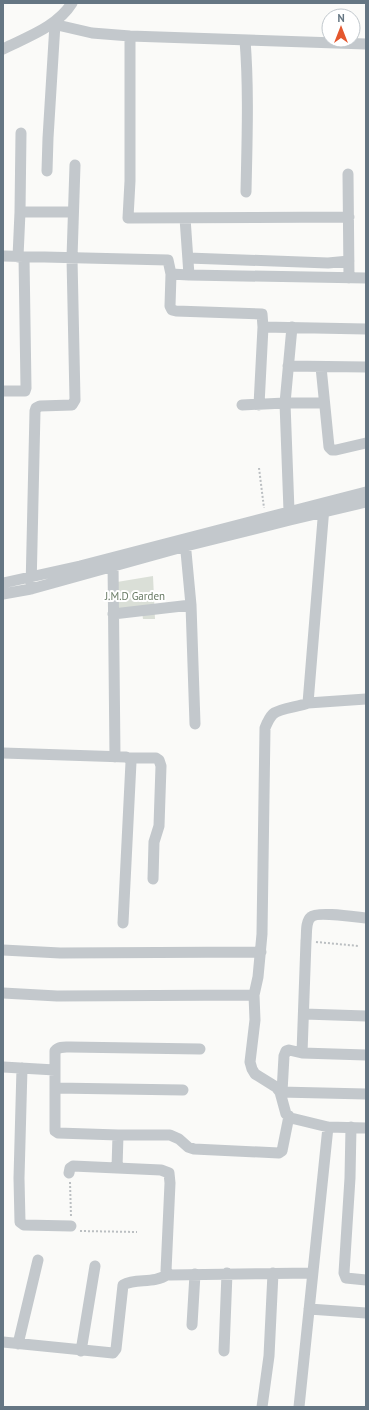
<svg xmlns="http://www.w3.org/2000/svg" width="369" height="1410" font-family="'PT Sans',sans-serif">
	<rect width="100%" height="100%" fill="#fafaf8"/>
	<path fill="#dadfd7" d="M153,576L155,619H143L142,612L119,613L117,582Z"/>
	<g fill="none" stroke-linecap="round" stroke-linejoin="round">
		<path stroke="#bbbfc2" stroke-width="2" stroke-dasharray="2 2" stroke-linecap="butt" d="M259,468L264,508
			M316,942L359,946
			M70,1182L71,1216
			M80,1231L137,1232"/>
		<path stroke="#c3c8cc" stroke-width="11" d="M53,24L92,33L130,36L366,44
			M130,36V181L128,218L349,217
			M245,40C249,90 247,141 246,192
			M3,49C27,37 57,27 72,3
			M47,171L48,138L55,24
			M348,174L349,278
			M20,212H73
			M185,218L189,275
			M3,256L168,260L171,274L170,306L172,310L176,311L262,314L263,327L259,405
			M18,257L20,212L21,133
			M188,258L328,263L349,261
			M171,274L189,275L366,278
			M263,327L366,329
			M288,366L366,367
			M321,367L329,447L332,450H336L366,443
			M3,391H25L26,388L24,257
			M242,405L285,403H324
			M289,511L285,403L292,327
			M185,541L191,605L195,724
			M113,562L115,757
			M3,583L80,566L366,492
			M31,589L35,411L36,408L40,406L72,405L75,400L72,258L75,165
			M3,594L31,589L186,546L290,520L366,502
			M113,614L191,605
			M366,699L308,703C299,707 280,708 273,714C269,718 267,723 265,728L262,934L258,977L254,995L255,1020L250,1062L252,1069L255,1074L276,1087L280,1092L286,1114L291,1118L328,1127L366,1128
			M308,703L324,507
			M3,753L126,757L130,759L131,762L123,923
			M128,758H156L159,760L161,766L159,826L154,842L153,879
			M3,950L60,953L261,952
			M3,993L57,996L254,995
			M304,1014L366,1016
			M200,1049L70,1047C65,1047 59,1046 55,1051V1131L58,1133L118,1135H170L179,1139L188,1147L194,1149L279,1153L282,1151L289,1116
			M302,1053L306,941C307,935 305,922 311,917C317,911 356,917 366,918
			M3,1067L55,1070
			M22,1068L19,1178L20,1222L24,1225L71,1226
			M55,1088L183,1090
			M280,1092L366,1094
			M282,1092L284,1056L286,1051L289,1050L302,1053L366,1055
			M351,1127L350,1178L344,1273L346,1278L366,1280
			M117,1168L118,1135
			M69,1173L70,1168L73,1166L161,1170L169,1173L170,1183L166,1271L170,1275L312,1273
			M309,1309L366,1313
			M192,1325L195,1274
			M3,1342L113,1353L116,1349L123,1285C137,1277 153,1285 168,1274
			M18,1344L38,1260
			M81,1351L95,1266
			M224,1351L227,1273
			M262,1407L269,1356L273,1273
			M299,1407L328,1127"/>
	</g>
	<g text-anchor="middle" stroke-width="4" stroke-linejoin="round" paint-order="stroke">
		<g font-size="11" fill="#687a64" stroke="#fff">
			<text x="135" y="600">J.M.D Garden</text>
		</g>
	</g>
	<rect width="369" height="1410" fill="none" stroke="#657683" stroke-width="8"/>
	<g transform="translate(341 28)"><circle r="19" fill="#ffffff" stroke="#c1c8cd"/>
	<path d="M0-3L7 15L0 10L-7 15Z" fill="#e4572e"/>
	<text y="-6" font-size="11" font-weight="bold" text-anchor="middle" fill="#657683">N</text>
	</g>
</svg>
